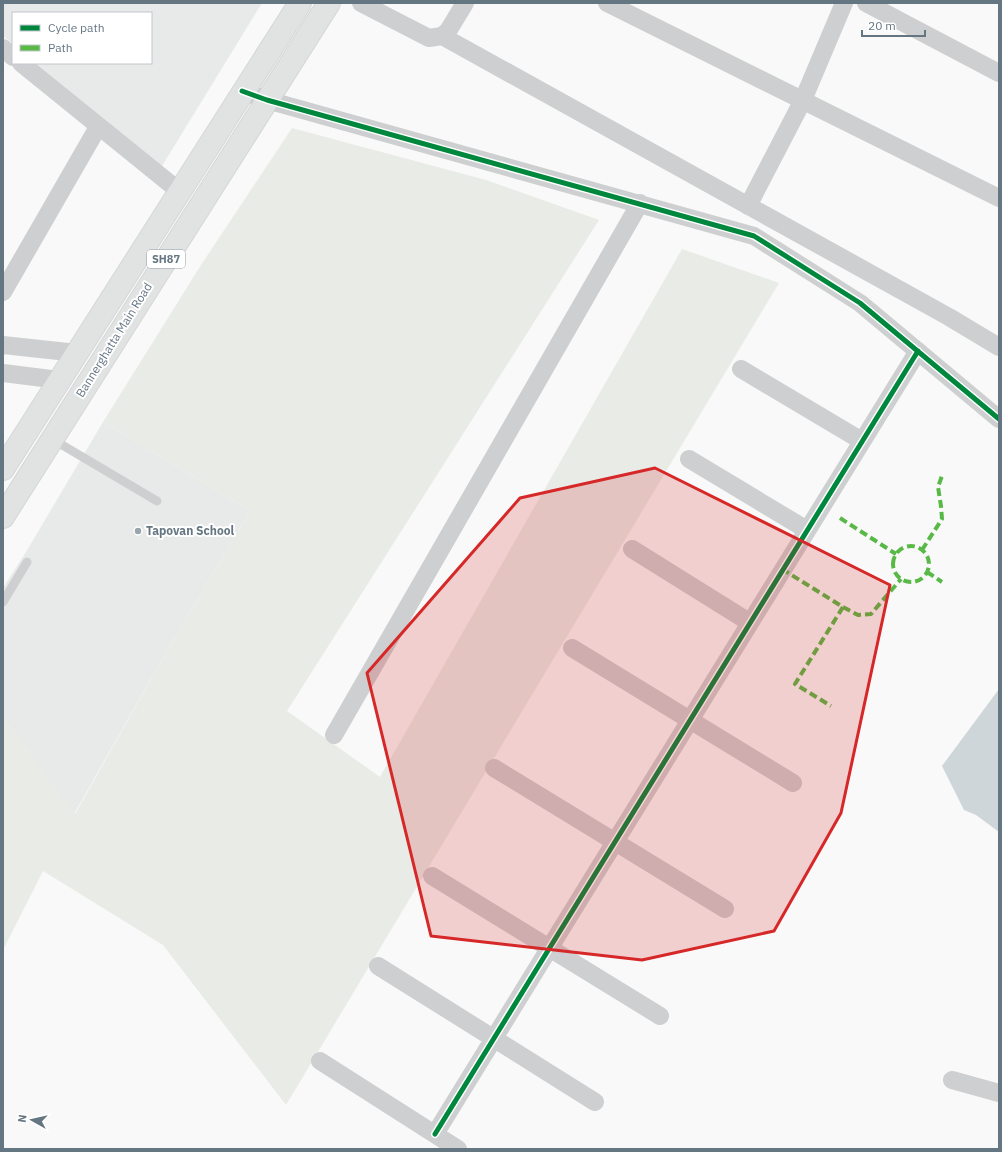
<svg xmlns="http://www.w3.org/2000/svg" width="1002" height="1152" font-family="'IBM Plex Sans',sans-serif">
	<rect width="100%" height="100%" fill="#f9f9f9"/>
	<path fill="#e8e9e9" d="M3,3H262L162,166L36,63H151V13H13V44L3,36Z
		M103,422L250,511L173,640L74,814L3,717V588L26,552Z"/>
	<path fill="#e8ebe6" d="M292,128L486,180L599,220L287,711L380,777L682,249L779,283L286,1105L163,945L43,871L3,950V717L75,814L173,640L250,511L103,422L201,265Z"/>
	<path fill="#ced6d9" d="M999,689V832L976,815L964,810L942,766Z"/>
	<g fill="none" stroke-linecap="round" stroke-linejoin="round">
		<g stroke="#d5d6d7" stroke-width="24">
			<path id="primary" d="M3,469L300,3
				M3,517L329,3"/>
		</g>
		<path stroke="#cecfd0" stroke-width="9" d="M52,439L157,501
			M3,602L27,562"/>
		<path stroke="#cecfd0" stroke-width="18" d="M361,3L429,38L442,36L448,31L465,3
			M607,3L999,198
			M866,3L999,73
			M442,36L949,317L999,347
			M3,48L13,57
			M21,63L179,191
			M242,91L267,100L754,236L860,303L999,419
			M748,206L803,100L844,3
			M3,292L98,127
			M3,345L77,353
			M741,369L862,441
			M3,373L59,380
			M689,459L807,530
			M632,549L749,622
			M572,648L793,783
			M334,735L640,203
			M494,768L725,909
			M432,876L660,1016
			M378,966L595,1102
			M320,1061L458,1149
			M952,1080L999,1093
			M435,1134C596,873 756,612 918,351"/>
		<use href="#primary" stroke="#e1e2e2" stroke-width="22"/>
		<path stroke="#58b947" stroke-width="4" stroke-dasharray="8 4" stroke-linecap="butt" d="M840,518L896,554
			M893 564a18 18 0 1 1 36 0a18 18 0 1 1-36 0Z
			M922,550L942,519L941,506L938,487L943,473
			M782,569L843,607L795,684L831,706
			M927,572L942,582
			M843,607L858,615L871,614L901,579"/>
		<g stroke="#fff" stroke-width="8">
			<path id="cycleway" d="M242,91L267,100L754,236L860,303L999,419
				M435,1134C596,873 756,612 918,351"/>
		</g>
		<use href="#cycleway" stroke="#00873e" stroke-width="5"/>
	</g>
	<path fill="#d62828" fill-opacity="0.2" stroke="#d62828" stroke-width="3" stroke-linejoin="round" d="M655,468L890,585L841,813L774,931L642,960L431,936L367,673L520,498Z"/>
	<circle fill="#99a4ac" stroke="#fff" stroke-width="1.5" cx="138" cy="531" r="4"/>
	<g text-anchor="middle" stroke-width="4" stroke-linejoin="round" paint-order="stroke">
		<rect fill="#fff" stroke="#939fa8" stroke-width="1" x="147" y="250" width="38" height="18" rx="3"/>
		<g font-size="11" font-weight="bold" fill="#657683">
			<text x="166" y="263">SH87</text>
		</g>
		<g font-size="12" fill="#657683" stroke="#fff">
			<text transform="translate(114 340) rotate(-58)" y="4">Bannerghatta Main Road</text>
		</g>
		<g font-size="12" font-weight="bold" fill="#657683" stroke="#fff" text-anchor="start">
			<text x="146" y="535">Tapovan School</text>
		</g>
	</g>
	<rect width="1002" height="1152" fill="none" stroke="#657683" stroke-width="8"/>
	<rect x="12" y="12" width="140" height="52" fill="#ffffff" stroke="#c1c8cd"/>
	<rect x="20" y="25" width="20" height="6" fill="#00873e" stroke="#c1c8cd"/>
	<text x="48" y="32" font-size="12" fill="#657683">Cycle path</text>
	<rect x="20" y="45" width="20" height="6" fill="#58b947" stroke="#c1c8cd"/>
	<text x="48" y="52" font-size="12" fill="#657683">Path</text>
	<g transform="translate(32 1120) rotate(278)" stroke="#ffffff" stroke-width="3" paint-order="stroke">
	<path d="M0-3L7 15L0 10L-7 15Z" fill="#657683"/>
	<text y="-6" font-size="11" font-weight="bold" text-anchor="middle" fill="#657683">N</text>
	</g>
	<path d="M862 30v6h63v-6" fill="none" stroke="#657683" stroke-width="2"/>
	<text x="868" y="30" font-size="12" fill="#657683" stroke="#ffffff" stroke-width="3" paint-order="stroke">20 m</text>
</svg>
